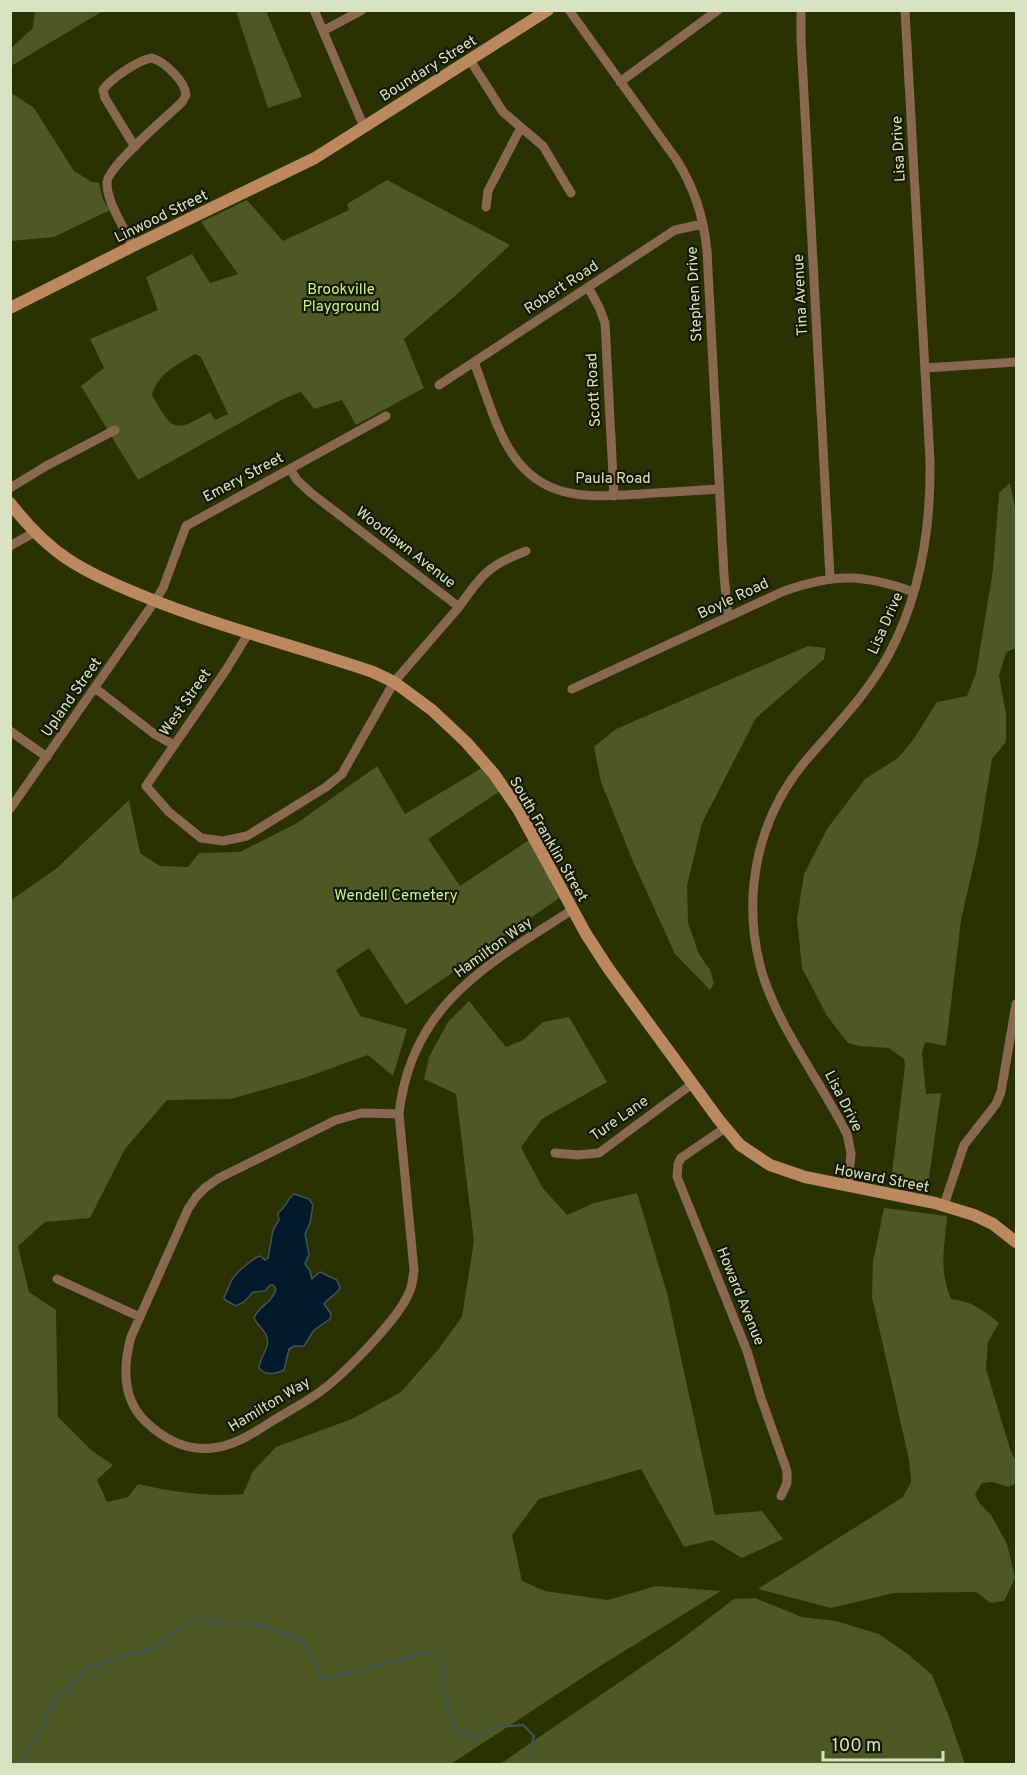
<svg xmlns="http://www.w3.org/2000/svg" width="1027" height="1775" font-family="Overpass,sans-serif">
	<rect width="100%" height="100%" fill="#293200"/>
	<path fill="#4d5824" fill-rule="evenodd" d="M35,11V10L103,11L11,66V48L33,28Z
		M236,11H266L302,97L268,108Z
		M10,92L34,108L74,171L92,182L99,183L103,200L110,210L54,237L11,241Z
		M387,180L510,245L455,296L404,339L424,388L356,425L342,400L314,409L301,392L281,400L138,480L81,386L104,368L90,339L158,310L146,277L192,254L210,283L238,274L201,222L247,200L283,241L349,210L347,204ZM195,354L201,357L228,414L215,420L210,412C174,434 172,430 152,395C158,373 177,365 195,354Z
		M1010,483L1016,512V648L1006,652L999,676L1006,713V742L992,759L978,845L961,920L946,1046L925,1042L922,1053L926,1094L941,1093L928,1185L891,1181L905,1066L904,1059L889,1048L859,1046L848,1043L827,1016L802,968L797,919L804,874L827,829L865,779L898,758L913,740L937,702L967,696L976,673L993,570L999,493Z
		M808,646L826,648L824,659L756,718L702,823L687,886L688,923L699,954L710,970L714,983L710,990L675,954L634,864L601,782L594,747L616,729Z
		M377,766L405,814L482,768L500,791L428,839L460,886L529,840L559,898L406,1005L369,948L336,970L360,1016L407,1029L393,1076L368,1055L304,1078L231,1099L167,1100L125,1149L90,1218L45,1222L18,1246L29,1292L56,1310L58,1417L92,1451L113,1465L97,1480L107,1502L128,1497L138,1484C173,1492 207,1497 243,1494L253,1471L276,1447L352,1419L401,1392L437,1351L462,1317L474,1241L456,1094L424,1079L429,1057L448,1022L469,1001L506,1047L523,1040L543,1022L569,1017L607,1082L542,1119L521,1147L542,1187L567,1215L594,1203L637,1193L667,1293L715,1515L762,1511L783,1539L742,1558L712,1540L684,1547L641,1469L539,1499L512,1535L522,1581L545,1591L608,1600L656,1586L721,1591L597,1668L451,1764H11L10,901L57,868L129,800L140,853L160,866L188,867L199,853L240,852L297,823Z
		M884,1208L947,1216C945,1248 938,1267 951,1299C971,1301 984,1310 999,1323L988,1342L986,1369L1010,1449L1016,1462V1483L1009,1487L992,1482L982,1483L975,1494L980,1504L991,1515L1007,1544L1015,1578L1004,1601L990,1603L976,1592L894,1593L831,1608L758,1589L903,1497L911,1482L909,1459L872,1297L873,1262Z
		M755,1598L802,1617L836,1621L879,1634L909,1655L932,1675L948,1714L965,1764H500L675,1644L734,1599Z"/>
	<path fill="#00192b" stroke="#415658" stroke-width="1.5" d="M294,1194L309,1199L313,1205L310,1223L305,1234L309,1254L305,1264L310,1271L312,1279L320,1272L337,1280L340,1288C336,1295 329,1297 324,1304L331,1314L330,1319L314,1330L304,1346H294L289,1349L284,1370C276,1374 265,1376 259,1368C259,1357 272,1347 266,1335C263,1328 257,1325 254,1318C260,1304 272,1304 276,1289L273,1285H270L265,1291L253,1292L244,1302L236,1306L225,1300L224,1297C228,1291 229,1284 233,1278C237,1272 253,1258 260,1256L265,1260L268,1258L273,1230L279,1220L278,1213C287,1206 287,1199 294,1194Z"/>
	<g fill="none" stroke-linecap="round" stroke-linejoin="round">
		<path stroke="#415658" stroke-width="2" d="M21,1764L55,1699L89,1667L156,1647L194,1618L228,1623L254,1624L300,1638L324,1680L433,1650L444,1669L442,1688L453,1726L473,1740L488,1728L523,1725L534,1736L527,1760L528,1764"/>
		<path stroke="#88684e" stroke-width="9" d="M314,10L364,127
			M569,10L676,159C694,187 704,218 707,251L724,575L728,616
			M801,10V39L830,577
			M323,31L362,10
			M470,60L503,112L543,146L571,193
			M620,82L718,10
			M486,207L488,191L521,127
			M133,246C125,229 106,201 107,182C109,165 168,116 182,102L186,95C185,81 165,62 152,58C140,59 110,79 103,90L105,98L135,147
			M588,287L599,307L605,323L614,496
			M474,362C485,390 496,431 513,455C545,502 592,497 641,494C667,492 693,491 719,489
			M925,368L1016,362
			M439,385L675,230L703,224
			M10,488L46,466L115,430
			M10,546L35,532
			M459,607C481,575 489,565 526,551
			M248,634L226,670L146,786L169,812L201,838L223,841L247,836L326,787L342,774L394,682L459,607L311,493L297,480L290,469
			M95,688L153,733L174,745
			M572,689L784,591C836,573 863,574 914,592
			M10,731L47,757
			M10,809L155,601L163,588L186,526L386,416
			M399,1114L414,1270C413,1280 412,1288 407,1297C395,1322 344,1374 321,1391C306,1402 290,1410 274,1420C255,1432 235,1446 212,1448C187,1451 164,1439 146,1422C122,1399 123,1366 131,1337L188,1209L196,1197L206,1187L219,1178L336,1120L362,1113L399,1114C411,1004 488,964 572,910
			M725,1128L681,1158L678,1164L677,1177L747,1351L761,1398L787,1471V1483L781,1496
			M555,1153L578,1155L599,1153L692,1084
			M848,1186L851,1153L847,1134C821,1082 776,1024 761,969C742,898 756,822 803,764C834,727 865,698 889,654C921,594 931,529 930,461L905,10
			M944,1205L964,1145L996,1104L1001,1092L1016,1004
			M57,1279L140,1317"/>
		<path stroke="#bc885e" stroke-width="12" d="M10,308L133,246L315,158L548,10
			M10,503C27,525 46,545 69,560C92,575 118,586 143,596C218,627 297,646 373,672L394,682L432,710L466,742L494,774L518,809L586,934L608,968L719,1120L740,1145L770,1165L805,1177L935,1203L974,1215L993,1224L1016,1242"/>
	</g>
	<g text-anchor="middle" stroke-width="4.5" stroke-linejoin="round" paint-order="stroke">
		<g font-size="15" fill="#dae3c1" stroke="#131800">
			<text transform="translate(428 68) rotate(-32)" y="5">Boundary Street</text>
			<text transform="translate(898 149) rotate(-93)" y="5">Lisa Drive</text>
			<text transform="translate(161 216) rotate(-26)" y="5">Linwood Street</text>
			<text transform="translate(561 287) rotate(-33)" y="5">Robert Road</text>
			<text transform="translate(694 294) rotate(-93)" y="5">Stephen Drive</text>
			<text transform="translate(800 295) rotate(-93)" y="5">Tina Avenue</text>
			<text transform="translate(593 390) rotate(-93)" y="5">Scott Road</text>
			<text transform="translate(243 477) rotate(-28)" y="5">Emery Street</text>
			<text x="613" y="483">Paula Road</text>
			<text transform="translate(406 547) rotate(38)" y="5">Woodlawn Avenue</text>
			<text transform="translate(733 598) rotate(-25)" y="5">Boyle Road</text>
			<text transform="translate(885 623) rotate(-66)" y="5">Lisa Drive</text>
			<text transform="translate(71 697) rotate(-55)" y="5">Upland Street</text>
			<text transform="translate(185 702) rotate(-55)" y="5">West Street</text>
			<text transform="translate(549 839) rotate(60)" y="5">South Franklin Street</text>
			<text transform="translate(493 947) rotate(-36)" y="5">Hamilton Way</text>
			<text transform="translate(844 1101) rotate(63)" y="5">Lisa Drive</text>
			<text transform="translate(619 1118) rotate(-35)" y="5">Ture Lane</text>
			<text transform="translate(882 1178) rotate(11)" y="5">Howard Street</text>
			<text transform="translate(741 1296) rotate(68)" y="5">Howard Avenue</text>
			<text transform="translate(269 1404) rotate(-31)" y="5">Hamilton Way</text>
		</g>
		<g font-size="15" fill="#d7f274" stroke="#131800">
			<text x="341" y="294">Brookville<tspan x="341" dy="17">Playground</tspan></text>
			<text x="396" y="900">Wendell Cemetery</text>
		</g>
	</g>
	<rect width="1027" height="1775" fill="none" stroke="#dae3c1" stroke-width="24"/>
	<path d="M823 1751v9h120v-9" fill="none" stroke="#dae3c1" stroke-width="3"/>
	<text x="832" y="1751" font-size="18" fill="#dae3c1" stroke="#131800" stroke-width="4.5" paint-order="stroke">100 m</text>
</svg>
